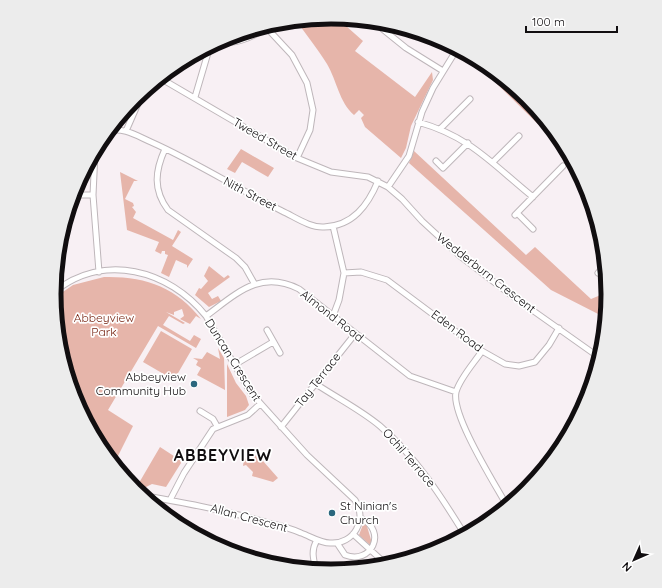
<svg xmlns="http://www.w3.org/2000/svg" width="662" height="588" font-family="Quicksand,sans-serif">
	<rect width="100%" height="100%" fill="#f8f0f4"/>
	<path fill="#e6b5aa" d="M331,17L337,18L363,41L355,51L415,97L432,72L433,80L411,126L406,148L401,158L365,127L361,118L364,115L359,110L354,115C339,102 337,81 327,64C318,49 306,35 296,20Z
		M501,77L527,98L551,127L546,132L496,83Z
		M241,149L274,168L268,177L242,162L235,173L227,169Z
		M414,151L526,255L535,247L591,299L608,292L606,318L551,290L409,163Z
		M120,172L138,181H134L125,199L133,203L134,206L132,207L136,212L133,218L173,240L178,230L181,232L172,246L193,259L187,268V265L176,260L169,277L161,273L168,255L165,254V251H162L161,254L155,251L159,242L127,230Z
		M209,266L224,278L228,275L230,277L208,293L212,299L218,296L221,301L209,307L195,295L199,288L201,289L208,281L204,276Z
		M104,277C145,276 176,287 201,319L196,316L190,324L180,319L184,316L182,309L174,312V315L166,312L185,323L183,324L169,316L163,325L190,341L194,335L201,339L196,348L158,326L108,410L133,426L114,464C87,431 67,389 59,347C56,331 56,314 54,298L73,285Z
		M161,331L192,349L174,380L143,362Z
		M218,348L224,358L225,390L197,375L201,368L196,365L198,361L193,358L202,359L207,352L220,359Z
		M227,364L236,383L246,396L249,405L245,410L227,417Z
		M555,441L563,444L550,461L545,459Z
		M160,447L180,460L181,463L166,487L152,484L142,489L136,488Z
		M257,455L259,461H263L278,478L273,482L252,476L253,472L246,465L243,466L244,459Z
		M364,522L366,523L372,543L370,545L359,535Z"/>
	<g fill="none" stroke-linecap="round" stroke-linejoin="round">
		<g stroke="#beb6ba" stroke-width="7">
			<path id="minor" d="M265,26L292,55L307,83L313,110L310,130L297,158
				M380,27L406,48L443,71
				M215,43C235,44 250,39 266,28
				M160,78L297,158L331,172L368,177L388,187L402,199L422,221L460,256L511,295L600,358
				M195,97L210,46
				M418,122C471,137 492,164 533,197
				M440,129L470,99
				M108,131C124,127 137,136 151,142C196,162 238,189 282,211C295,217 310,228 324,227C353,226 368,205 378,181
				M126,131L143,92
				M165,149C155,171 153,190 168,210L236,258L245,267L254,283
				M95,152L93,195L99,272
				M436,161L443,168L468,143
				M493,162L519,136
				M388,187L409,156L422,112L433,88L457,49
				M73,195H93
				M517,213L533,229
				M515,215L563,166
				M333,226L344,273L339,300L333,316
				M344,273L361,272L387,280L482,351L505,364L519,366L535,362L549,345L559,328
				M598,273L605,265
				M54,292C104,252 169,270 206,316L251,393L307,455L355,500C368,519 354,545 330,543C320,543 310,536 301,533C292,529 282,526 272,524C229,511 185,503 141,495
				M206,316C236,294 260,269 299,289L410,376L456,392
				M267,330L280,353
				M482,351C474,363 460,378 456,392C451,415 495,484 507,506
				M234,365L273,342
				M316,384C337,398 361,410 380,426C416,457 441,496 465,535
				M200,411L213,419L217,426
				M281,427L355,334
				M170,500L184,473L213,429L248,415L260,404
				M353,534L387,565
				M337,543L345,555C371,565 388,532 361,518
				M316,570C313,558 311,550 317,540"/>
		</g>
		<use href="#minor" stroke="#fff" stroke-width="5"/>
	</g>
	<g fill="#2b677e" stroke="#fff" stroke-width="1.5">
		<circle cx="194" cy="384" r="4"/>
		<circle cx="332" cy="513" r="4"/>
	</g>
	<g text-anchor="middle" stroke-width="3.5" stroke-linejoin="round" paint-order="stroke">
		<g font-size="12" fill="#110e10" stroke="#fff">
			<text transform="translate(265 139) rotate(30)" y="4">Tweed Street</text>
			<text transform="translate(250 194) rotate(28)" y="4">Nith Street</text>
			<text transform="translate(486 273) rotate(38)" y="4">Wedderburn Crescent</text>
			<text transform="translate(332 316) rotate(38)" y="4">Almond Road</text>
			<text transform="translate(457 331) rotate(37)" y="4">Eden Road</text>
			<text transform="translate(233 360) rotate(58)" y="4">Duncan Crescent</text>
			<text transform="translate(318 380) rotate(-52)" y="4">Tay Terrace</text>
			<text transform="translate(409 458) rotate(49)" y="4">Ochil Terrace</text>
			<text transform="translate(249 518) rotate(15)" y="4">Allan Crescent</text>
		</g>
		<g font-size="12" fill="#782513" stroke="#fff">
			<text x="104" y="322">Abbeyview<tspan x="104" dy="14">Park</tspan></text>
		</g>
		<g font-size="12" fill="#110e10" stroke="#fff" text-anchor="end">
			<text x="186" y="381">Abbeyview<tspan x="186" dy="14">Community Hub</tspan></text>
			<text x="340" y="510" text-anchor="start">St Ninian's<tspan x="340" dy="14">Church</tspan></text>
		</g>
		<g font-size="16" font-weight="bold" letter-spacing="1" fill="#110e10" stroke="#fff">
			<text x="223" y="461">ABBEYVIEW</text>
		</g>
	</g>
	<path d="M0 0H662V588H0ZM61 294a270 270 0 1 1 540 0a270 270 0 1 1-540 0Z" fill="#ececec" fill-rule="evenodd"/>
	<path fill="none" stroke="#110e10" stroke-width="5" d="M61 294a270 270 0 1 1 540 0a270 270 0 1 1-540 0Z"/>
	<g transform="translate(634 560) rotate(225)" stroke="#ffffff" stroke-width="3" paint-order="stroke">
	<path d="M0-3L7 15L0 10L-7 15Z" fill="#110e10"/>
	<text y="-6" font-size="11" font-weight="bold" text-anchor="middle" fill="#110e10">N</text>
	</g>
	<path d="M526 26v6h91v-6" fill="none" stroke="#110e10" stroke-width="2"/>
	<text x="532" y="26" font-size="12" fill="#110e10" stroke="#ffffff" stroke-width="3" paint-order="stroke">100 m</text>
</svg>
